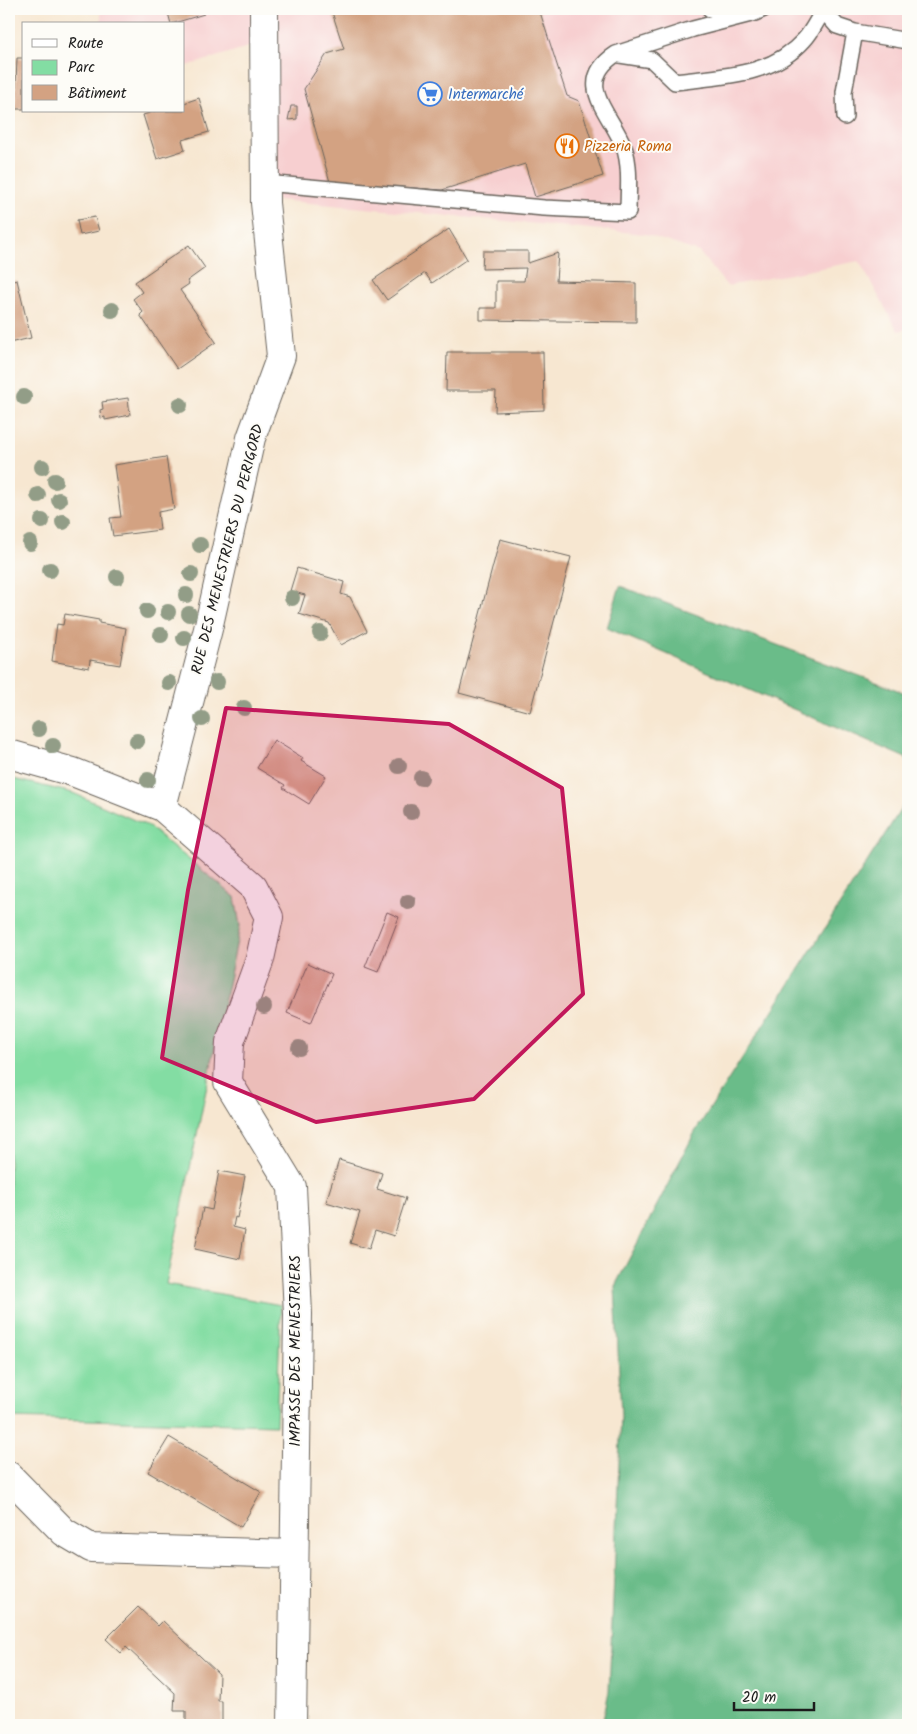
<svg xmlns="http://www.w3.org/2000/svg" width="917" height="1734" font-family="Kalam,sans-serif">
	<rect width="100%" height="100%" fill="#fdfcf7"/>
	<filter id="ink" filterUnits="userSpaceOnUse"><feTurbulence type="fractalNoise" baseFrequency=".02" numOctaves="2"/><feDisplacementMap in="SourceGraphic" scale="10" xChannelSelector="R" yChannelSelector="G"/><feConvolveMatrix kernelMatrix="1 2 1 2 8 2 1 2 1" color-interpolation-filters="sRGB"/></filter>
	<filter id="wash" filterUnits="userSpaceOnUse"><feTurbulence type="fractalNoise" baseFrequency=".0096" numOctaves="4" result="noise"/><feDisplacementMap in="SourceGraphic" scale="20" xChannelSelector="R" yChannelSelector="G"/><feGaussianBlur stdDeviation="1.12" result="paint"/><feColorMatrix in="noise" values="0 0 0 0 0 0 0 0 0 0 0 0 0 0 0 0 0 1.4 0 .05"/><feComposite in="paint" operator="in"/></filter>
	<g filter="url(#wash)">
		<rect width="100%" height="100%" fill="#f7e7d1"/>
		<path fill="#f7cfd0" d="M101,9H908V329L898,331L859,261L727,286L699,252L645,234L277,200L251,46L184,67V24H101Z"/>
		<path fill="#83dda3" stroke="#507c60" d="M9,778L73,793L148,826L235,897L240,926L166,1284L281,1305L276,1425L9,1418Z"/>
		<path fill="#6abc89" stroke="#436c52" d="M620,586L908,694V759L607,628Z
			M908,798V1725H602L609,1691L621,1416L615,1286L695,1132Z"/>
		<g id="blocks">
			<path fill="#d3a282" d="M167,9H202L204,14L171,24Z
				M331,9H539L567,96L579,101L603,176L535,197L525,164L442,190L330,182L304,89L327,54L344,49Z
				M17,58H24V109H15Z
				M199,98L209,132L182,140L185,150L157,159L143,115L156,111H184V103Z
				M291,106H297V119L288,120Z
				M95,217L99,231L80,235L77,220Z
				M449,229L467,259L432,283L425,273L387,300L373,280Z
				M189,245L205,268L187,281L189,284L180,290L216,342L177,369L140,315L143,312L133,299L142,292L135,282Z
				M483,251H528V263L558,253L556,281L636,283V322L480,320V308H496V281H524L526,268L482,269Z
				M17,280L31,338L9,343V282Z
				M447,352H543L544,410L495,412L496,391H446Z
				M128,398L130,415L105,420V417L101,418L100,410L103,409L102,402Z
				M166,457L174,509L158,512L160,530L113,536L110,518L121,517L114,465Z
				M500,539L571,557L530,712L459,693Z
				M297,568L344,582L341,594L350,597L367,631L341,645L329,623L299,614L305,595L290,591Z
				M65,614L99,620V623L126,628L120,665L90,660L89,668L52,661L57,624L63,625Z
				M274,740L303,758L301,761L326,776L309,804L283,788L285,785L257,768Z
				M387,912L399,917L378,972L365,967Z
				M308,963L332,974L311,1023L287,1013Z
				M339,1160L382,1173L377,1189L406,1198L394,1236L375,1230L369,1249L350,1243L360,1212L326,1202Z
				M219,1171L245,1176L237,1218L235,1217L233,1227L245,1230L240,1259L195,1249L203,1208L212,1210Z
				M169,1437L261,1492L241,1527L148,1472Z
				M138,1607L158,1626L163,1621L219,1674L218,1701H222V1725H186V1711H174L175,1693L126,1647L121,1653L106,1639Z"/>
		</g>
	</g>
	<g filter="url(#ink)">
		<use href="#blocks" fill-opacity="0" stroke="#69635b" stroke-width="1"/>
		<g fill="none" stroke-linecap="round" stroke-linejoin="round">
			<g stroke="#69635b" stroke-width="18">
				<path id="lane" d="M710,9L717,10L724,9
					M822,9L837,26L855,32L844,92L845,117
					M855,32L908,41
					M620,55L652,60L675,82C721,76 771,77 804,40C812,32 817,20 823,11
					M265,183L544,208L628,212C628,192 631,167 624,147C611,113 572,83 616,54L693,29L755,13L764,9"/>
			</g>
			<g stroke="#69635b" stroke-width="30">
				<path id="street" d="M9,754L73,772L162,807L253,886L269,917L260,959L230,1042L228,1082L292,1187L298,1314L292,1725
					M162,807L208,629L251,438L281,356L265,203L264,9
					M9,1476L64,1532L91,1548L293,1554"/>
			</g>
			<use href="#lane" stroke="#fff" stroke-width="15"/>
			<use href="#street" stroke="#fff" stroke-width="28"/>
		</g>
		<g fill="#929d87">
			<circle cx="112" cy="310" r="8"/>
			<circle cx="24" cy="397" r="8"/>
			<circle cx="180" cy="405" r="8"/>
			<circle cx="42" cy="467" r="8"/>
			<circle cx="55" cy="481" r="8"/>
			<circle cx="38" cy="495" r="8"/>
			<circle cx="59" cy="500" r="8"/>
			<circle cx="42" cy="521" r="8"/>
			<circle cx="63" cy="522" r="8"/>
			<circle cx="30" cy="543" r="8"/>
			<circle cx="200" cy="545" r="8"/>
			<circle cx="50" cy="570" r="8"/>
			<circle cx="191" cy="574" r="8"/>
			<circle cx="117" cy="577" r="8"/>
			<circle cx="186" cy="595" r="8"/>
			<circle cx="292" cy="598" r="8"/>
			<circle cx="147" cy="611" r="8"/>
			<circle cx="168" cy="612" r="8"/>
			<circle cx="189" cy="614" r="8"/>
			<circle cx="320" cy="633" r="8"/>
			<circle cx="161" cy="635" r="8"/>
			<circle cx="184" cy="638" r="8"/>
			<circle cx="217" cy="682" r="8"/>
			<circle cx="169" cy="683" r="8"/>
			<circle cx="244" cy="708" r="8"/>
			<circle cx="202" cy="719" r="8"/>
			<circle cx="39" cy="729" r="8"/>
			<circle cx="137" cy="741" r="8"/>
			<circle cx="53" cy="746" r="8"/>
			<circle cx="399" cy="766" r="8"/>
			<circle cx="421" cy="778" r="8"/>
			<circle cx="148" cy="780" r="8"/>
			<circle cx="411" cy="812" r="8"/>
			<circle cx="408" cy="902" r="8"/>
			<circle cx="264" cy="1007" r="8"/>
			<circle cx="299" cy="1048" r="8"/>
		</g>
	</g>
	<path fill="#c2185b" fill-opacity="0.2" stroke="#c2185b" stroke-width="4" stroke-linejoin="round" d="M226,708L449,724L562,788L583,994L474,1099L316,1122L162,1058L188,890Z"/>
	<defs>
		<g id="supermarket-ring" transform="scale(1.25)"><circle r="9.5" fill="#fdfcf7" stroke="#3f7fe0" stroke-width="1.5"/><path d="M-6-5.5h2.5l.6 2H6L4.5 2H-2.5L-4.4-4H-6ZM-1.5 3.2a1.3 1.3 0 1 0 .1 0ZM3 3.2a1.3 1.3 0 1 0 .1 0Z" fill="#3f7fe0"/></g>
		<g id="restaurant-ring" transform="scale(1.25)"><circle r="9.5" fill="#fdfcf7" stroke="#e8710a" stroke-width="1.5"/><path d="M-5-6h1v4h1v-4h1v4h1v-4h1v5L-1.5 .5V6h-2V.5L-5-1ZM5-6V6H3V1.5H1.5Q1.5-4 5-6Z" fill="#e8710a"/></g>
	</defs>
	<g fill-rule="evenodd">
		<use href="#supermarket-ring" x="430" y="94"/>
		<use href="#restaurant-ring" x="567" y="146"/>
	</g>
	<g text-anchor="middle" stroke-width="4" stroke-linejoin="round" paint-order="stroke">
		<g font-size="15" fill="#366cbe" stroke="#fdfcf7" text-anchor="start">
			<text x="448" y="99">Intermarché</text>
		</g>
		<g font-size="15" fill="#c56008" stroke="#fdfcf7" text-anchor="start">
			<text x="584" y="151">Pizzeria Roma</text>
		</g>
		<g font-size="15" fill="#1c1c1c" stroke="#fdfcf7">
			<text transform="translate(227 549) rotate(-76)" y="5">RUE DES MENESTRIERS DU PERIGORD</text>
			<text transform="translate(295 1351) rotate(-90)" y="5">IMPASSE DES MENESTRIERS</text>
		</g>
	</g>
	<rect width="917" height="1734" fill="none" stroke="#fdfcf7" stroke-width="30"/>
	<rect x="22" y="22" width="162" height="90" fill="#fdfcf7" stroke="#a3a29f"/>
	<rect x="32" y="39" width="25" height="8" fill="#ffffff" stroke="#a3a29f"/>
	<text x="68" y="48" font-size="15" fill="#1c1c1c">Route</text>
	<rect x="32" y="60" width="25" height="15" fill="#83dda3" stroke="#a3a29f"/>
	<text x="68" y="72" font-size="15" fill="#1c1c1c">Parc</text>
	<rect x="32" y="85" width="25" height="15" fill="#d3a282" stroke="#a3a29f"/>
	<text x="68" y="98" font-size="15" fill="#1c1c1c">Bâtiment</text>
	<path d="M734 1702v8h80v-8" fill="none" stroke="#1c1c1c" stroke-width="2.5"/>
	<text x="742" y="1702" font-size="15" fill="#1c1c1c" stroke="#fdfcf7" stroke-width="4" paint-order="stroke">20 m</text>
</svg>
